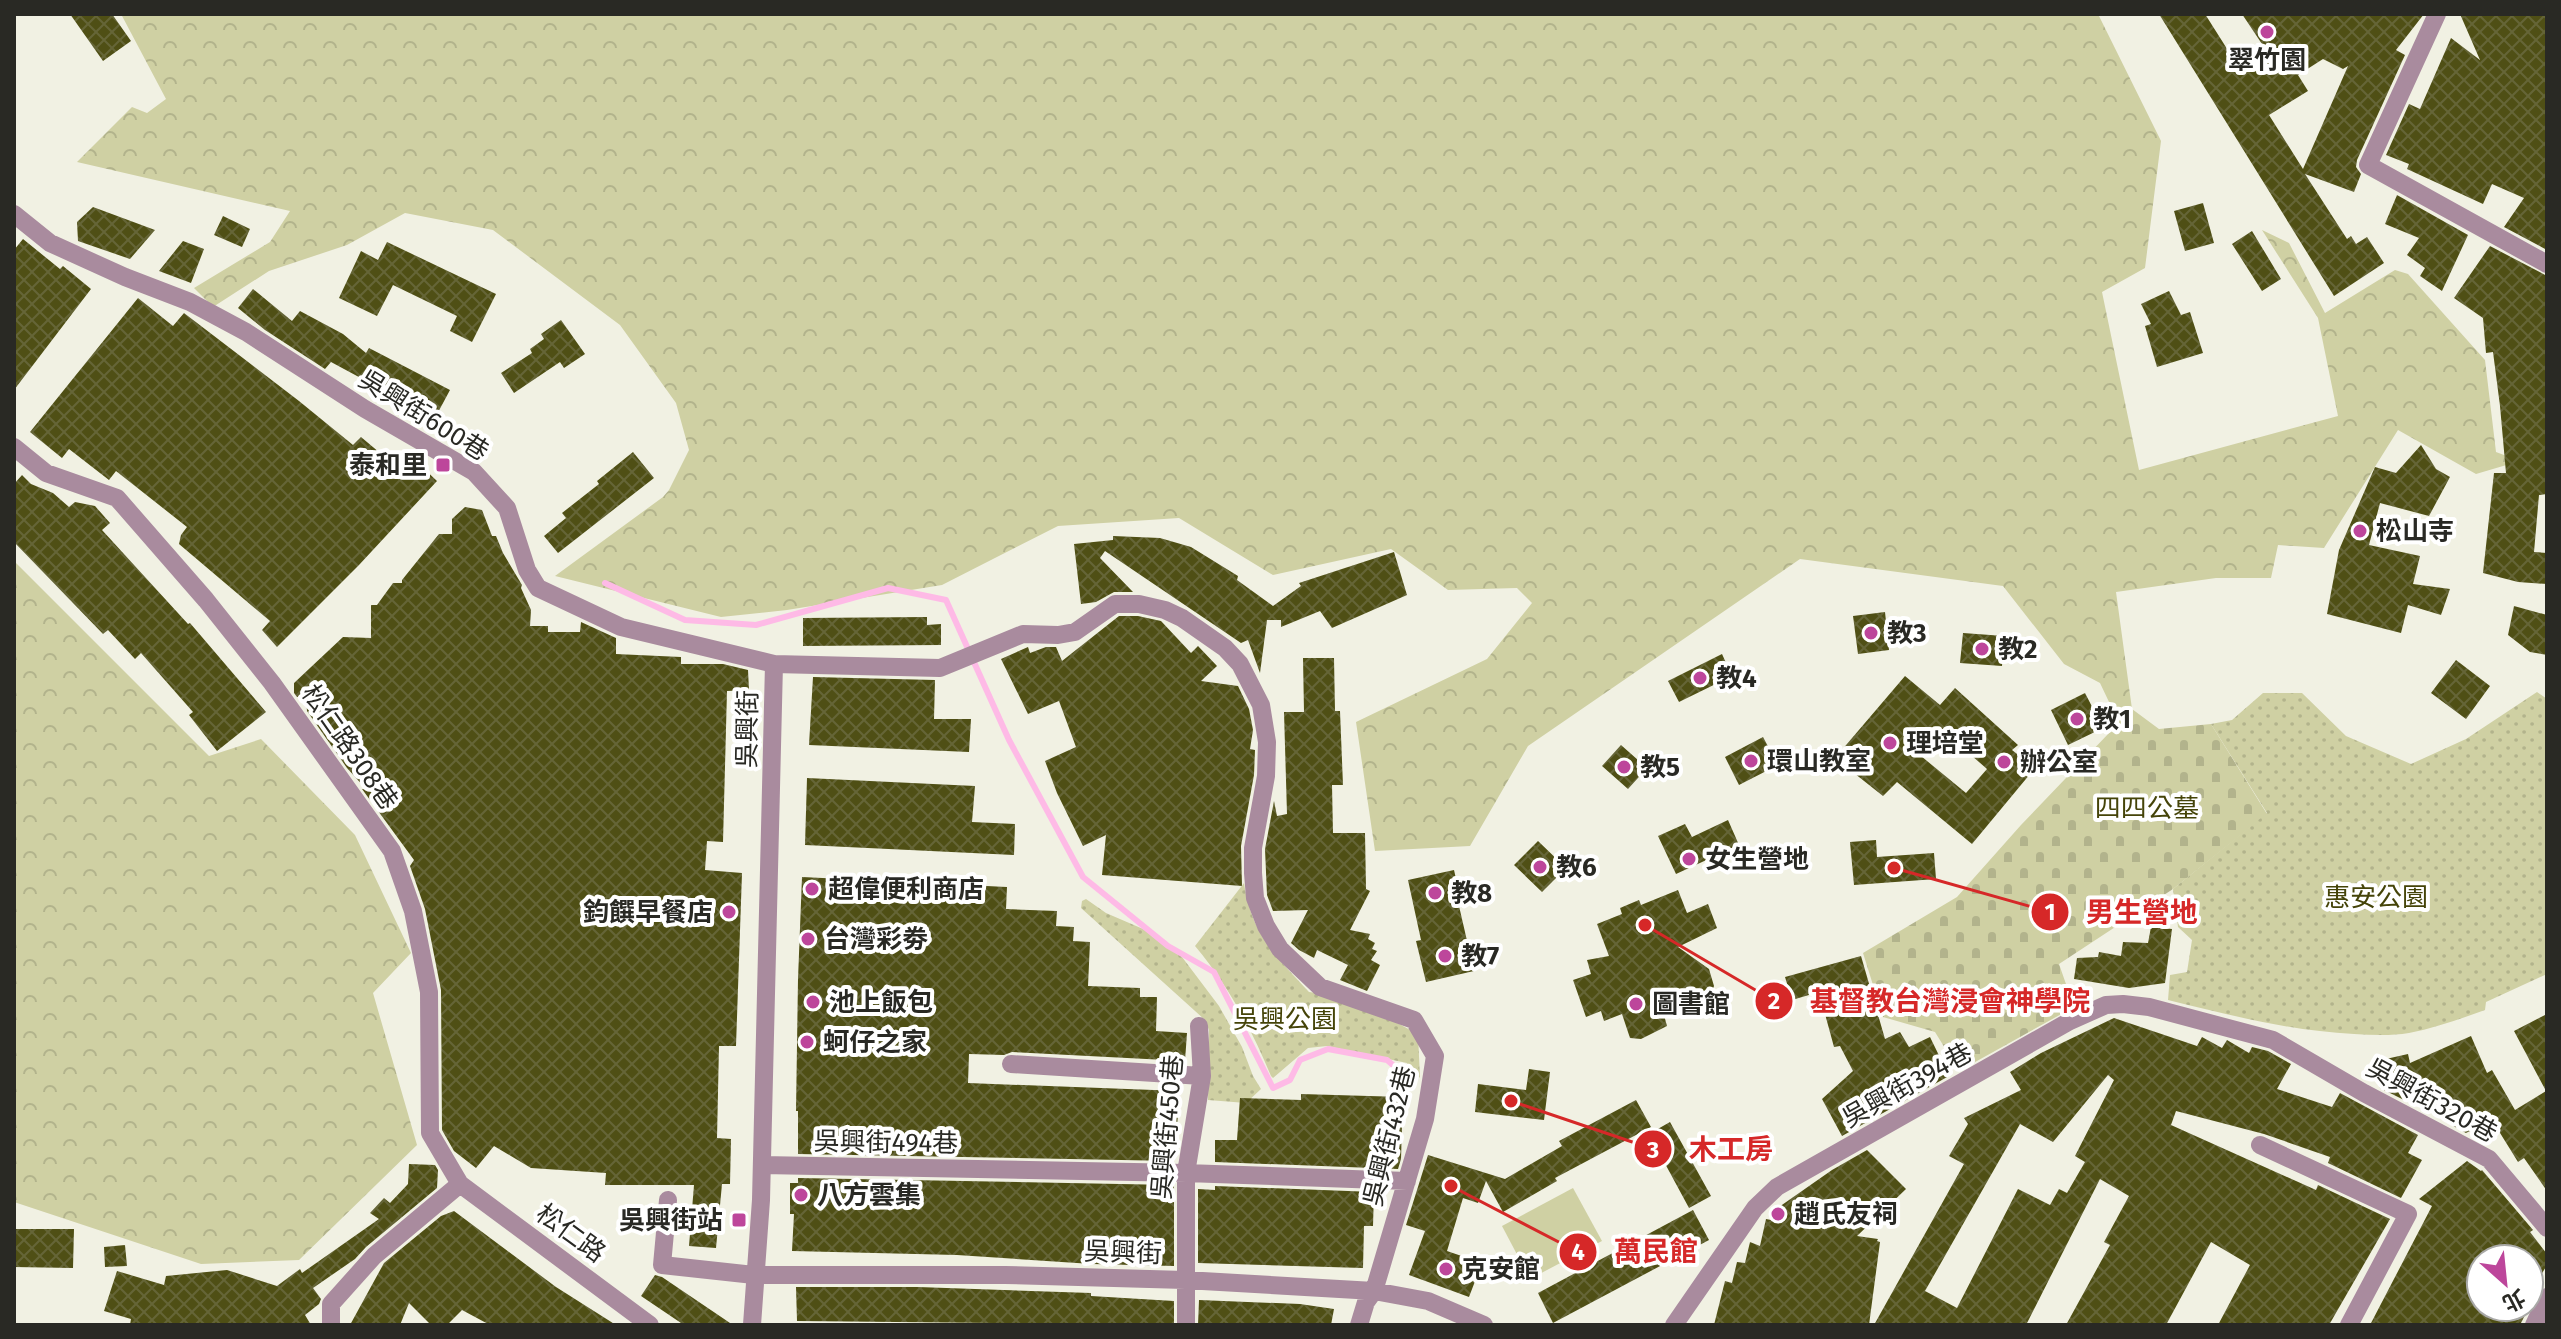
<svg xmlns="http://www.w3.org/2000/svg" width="2561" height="1339" font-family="'Fira Sans','Noto Sans TC',sans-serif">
	<defs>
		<pattern id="forest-crowns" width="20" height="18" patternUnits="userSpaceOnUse" patternTransform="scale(2)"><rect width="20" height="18" fill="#cfd0a3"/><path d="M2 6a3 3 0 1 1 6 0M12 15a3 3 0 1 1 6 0" fill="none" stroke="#b2b38c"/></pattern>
		<pattern id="cemetery-stones" width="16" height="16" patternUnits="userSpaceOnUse" patternTransform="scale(2)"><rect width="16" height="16" fill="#cfd0a3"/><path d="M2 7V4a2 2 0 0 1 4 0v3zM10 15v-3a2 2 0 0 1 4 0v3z" fill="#b2b38c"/></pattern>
		<pattern id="park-dots" width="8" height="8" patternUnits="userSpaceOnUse" patternTransform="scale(2)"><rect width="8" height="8" fill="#cfd0a3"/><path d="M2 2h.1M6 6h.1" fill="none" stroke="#b2b38c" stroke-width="1.8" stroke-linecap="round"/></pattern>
		<pattern id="building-cross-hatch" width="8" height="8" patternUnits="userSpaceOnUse" patternTransform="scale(2)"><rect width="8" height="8" fill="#4f4f15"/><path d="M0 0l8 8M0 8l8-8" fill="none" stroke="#656537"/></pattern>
	</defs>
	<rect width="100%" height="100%" fill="#f1f1e3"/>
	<path fill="url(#forest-crowns)" d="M121,14H2098L2161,141L2145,268L2102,292L2139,470L2338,416L2318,318L2262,230L2289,243L2325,313L2395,270L2408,274L2485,360L2496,452L2520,461L2476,474L2398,430L2324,548L2278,545L2271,578H2216L2116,592L2132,709L2119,723L2100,683L2064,664L2003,586L1800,559L1528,746L1470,846L1375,851L1356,722L1487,659L1532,603L1517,588L1448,590L1391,549L1273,575L1179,518L1058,526L942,585L787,610L721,617L555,576L663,497L669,490L689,450L676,403L620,325L493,230L405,213L347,245L269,271L213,307L194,288L270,242L290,211L77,162L132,107L147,113L166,99Z
		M14,561L209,756L261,739L355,835L411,953L373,993L417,1145L299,1260L201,1264L14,1202Z"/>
	<path fill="url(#cemetery-stones)" d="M2132,709L2159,729L2211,724L2267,814L2173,889L2059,964L2074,1007L1959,1071L1935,1032L1883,1017L1863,953L1957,897L2021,825Z"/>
	<path fill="url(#park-dots)" d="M2537,692L2547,699V974L2486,1002L2485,1010C2460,1019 2435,1028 2409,1033C2391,1036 2372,1035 2354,1034C2290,1031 2230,1015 2168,1000L2170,975L2187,972L2192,940L2178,927L2173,889L2267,813L2211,724L2232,720L2263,693H2302L2346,736L2411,764L2466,739Z
		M1244,883C1252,935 1275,955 1309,992C1350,996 1382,1015 1418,1034L1420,1078L1407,1063L1327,1046L1308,1048L1273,1078L1271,1076C1251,1028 1228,985 1195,946Z
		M1086,899L1106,913L1157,935L1182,957L1219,1006L1242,1047L1253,1076L1261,1089L1246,1103L1208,1100L1209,1030L1205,1020L1081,908L1082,901Z"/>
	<path fill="#cfd0a3" d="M1573,1188L1602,1241L1530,1279L1502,1226Z"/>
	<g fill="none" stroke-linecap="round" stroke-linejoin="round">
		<path stroke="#febae6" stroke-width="6" d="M605,583L685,620L756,625L888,588L946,600L1009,740L1083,877L1168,946L1214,972L1273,1088L1290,1080L1300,1060L1328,1049L1387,1060L1408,1078"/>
	</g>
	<path fill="url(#building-cross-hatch)" fill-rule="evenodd" d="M70,14H112L131,41L103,61Z
		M2159,14H2205L2236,63L2262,44L2242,14H2424L2396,50L2405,55L2357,160L2356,167L2361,174L2354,192L2305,174L2347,239L2351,236L2356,244L2367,237L2384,263L2334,296ZM2323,59L2343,69L2348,66L2303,169L2269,115L2308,91L2298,75Z
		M2460,14H2547V250L2504,227L2524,198L2492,184L2483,204L2407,169L2409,164L2386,155L2409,104L2420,109L2451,38L2480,60Z
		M2397,195L2468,235L2442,291L2420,276L2425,268L2407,255L2419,238L2385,224Z
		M2203,203L2214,243L2185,251L2174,211Z
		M93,207L155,230L130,259L78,241L77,222Z
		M223,216L250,229L242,247L214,235Z
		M2252,231L2281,279L2262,291L2232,244Z
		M23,239L60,269L63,266L91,289L14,390V250Z
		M183,241L204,249L191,283L159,271Z
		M387,242L496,294L472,342L450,331L457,316L393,285L377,316L339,298L361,251L378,260Z
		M2490,246L2547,276V494L2539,495L2534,552L2547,553V584L2518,582L2483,573L2494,473H2506L2500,406L2493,352L2486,353L2483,318L2454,298Z
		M253,289L292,321L300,311L343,334L366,353L369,348L450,390L435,418L331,362L325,369L265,330L238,308Z
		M2169,291L2181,315L2190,312L2203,353L2157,367L2145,326L2151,324L2141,304Z
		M138,298L173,326L184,313L299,401L353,445L361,437L405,474L418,463L437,481L359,565L277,647L262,630L270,621L179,544L181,535L187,527L116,471L109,480L69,449L62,458L30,432Z
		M561,320L585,354L564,368L560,362L514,393L501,373L532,353L530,349L544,339L541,334Z
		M2421,445L2436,469L2450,477L2429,516L2380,503L2369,545L2420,556L2413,584L2450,589L2441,615L2408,605L2401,633L2327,614L2339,550L2375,467L2396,473Z
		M633,452L654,478L558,553L544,536L566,518L562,513L599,484L597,481Z
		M22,475L31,484L53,493L69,507L75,502L95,506L110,523L102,530L188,624L190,623L266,712L217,751L189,715L193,712L141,653L135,659L108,630L103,634L14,542V484Z
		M465,507L482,510L492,536H496L503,553L522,585L521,588L531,610L530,626H548V632H580L581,622L616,638V654L681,657V664H723L748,670L749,690L727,691L723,842L707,841L705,870L742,873L736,1046H719L717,1138L731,1139L730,1184H722L716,1248L689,1246L694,1185H605L606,1173L531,1168L494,1146L476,1168L454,1151L442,1130L441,990L425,909L410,866L414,860L362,789H366L347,768L307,711L306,697H297L294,693V683L343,637L371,638V605H377L393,583H402V580L439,534H452V519Z
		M1113,536L1160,538L1191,547L1238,576L1237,580L1273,606L1301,586L1299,583L1394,552L1407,595L1332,628L1320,611L1281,627V620H1267L1260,673L1248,640L1241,643L1105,551L1100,558L1133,592H1114L1096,602L1081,604L1074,544L1113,540Z
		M2514,606L2547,615V655L2530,652L2508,635Z
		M1885,612L1889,650L1858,654L1853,616Z
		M1119,616H1138L1161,621L1191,653L1198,646L1217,666L1201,681L1238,686L1249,709L1253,730L1250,749L1255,750L1254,775L1241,846L1242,886L1102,875L1106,835L1083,846L1057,793L1045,761L1076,747L1059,701L1028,714L1001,659L1028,647L1030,653L1046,647H1056L1062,661Z
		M927,617V625L941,624V645L803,646V618Z
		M1963,633L2004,636L2002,666L1960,663Z
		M1722,654L1732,676L1679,702L1668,681Z
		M1303,658H1334L1335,711H1340L1343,785H1332L1333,833H1365L1366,889L1370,891L1350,930L1370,934L1368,939L1375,943L1372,949L1377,951L1371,960L1380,965L1367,991L1340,980L1348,965L1317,950L1314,958L1299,950L1291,943L1308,910L1273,911L1267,895L1265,849L1274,801L1277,816L1287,814L1284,712H1304Z
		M2456,660L2490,686L2466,719L2431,693Z
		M1905,676L1940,705L1955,688L2018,745L2012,750L2035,768L1972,844L1897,782L1883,796L1835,758ZM1942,730L1987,769L1966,793L1921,756Z
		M813,677L935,680L934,719H971L969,752L809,745Z
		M2085,693L2103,728L2068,745L2051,710Z
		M1763,737L1778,765L1739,785L1725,757Z
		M1621,745L1647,768L1628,789L1602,766Z
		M807,778L975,786L972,822L1015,824L1014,855L805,845Z
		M1728,820L1739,845L1676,874L1658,836L1685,824L1692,837Z
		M1876,840L1877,857L1934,853L1936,879L1854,885L1850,842Z
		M1538,841L1566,868L1542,892L1514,865Z
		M1454,870L1462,905L1459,906L1474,971L1426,982L1416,941L1421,940L1408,880Z
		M802,877L1007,887L1006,909L1057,911L1056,926L1074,927L1073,941L1090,942L1088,986L1140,988V997H1157L1156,1031L1187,1033L1185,1061L1012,1052L1004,1055L969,1054L968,1083L1180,1091L1174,1161L798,1154V1111H796L798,979Z
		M1678,890L1687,913L1708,904L1717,928L1678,947L1709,969L1714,986L1710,997L1664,1015L1667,1026L1641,1039L1630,1038L1622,1014L1604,1021L1601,1011L1586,1017L1573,980L1591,974L1587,960L1609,956L1597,924L1622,914L1620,908L1639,900L1641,905Z
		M2151,927L2172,929L2165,983L2129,988L2074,979L2077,958L2098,957L2099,952L2121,956L2123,942L2148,943Z
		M1861,956L1885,1039L1900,1032L1909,1047L1930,1037L1949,1076L1842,1136L1822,1099L1853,1071L1840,1046L1834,1047L1819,992L1792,1000L1785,977Z
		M2547,1014V1191L2524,1158L2518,1162L2492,1120L2466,1133L2446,1122L2431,1095L2406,1101L2380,1088L2374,1068L2377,1061L2408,1054L2410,1063L2471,1036L2487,1073L2492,1070L2515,1110L2546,1091L2514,1031Z
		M2114,1018L2197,1046L2202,1037L2222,1048L2227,1040L2249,1053L2252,1047L2268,1051L2291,1064L2277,1089L2332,1107L2340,1093L2418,1135L2408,1153L2422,1160L2401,1198L2328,1163L2330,1157L2264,1134L2176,1111L2171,1125L2316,1190L2318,1185L2390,1219L2329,1325H2218L2250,1265L2211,1242L2166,1325H2066L2110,1245L2104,1242L2129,1196L2100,1179L2026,1325H1874L1964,1164L1949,1156L1968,1124L1964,1118L2021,1090L2010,1072L2041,1053ZM2108,1075L2114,1080L2075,1156L2085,1162L2067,1193L2059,1189L2050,1205L2018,1189L1957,1308L1925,1291L2020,1124L2053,1142Z
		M1529,1069L1550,1072L1544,1120L1475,1112L1478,1084L1526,1090Z
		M1301,1094L1403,1097L1401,1159L1398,1169L1215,1162V1140H1237L1240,1098L1301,1100Z
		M1636,1100L1651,1127L1555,1178L1557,1181L1503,1212L1486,1181L1478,1203L1463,1198L1447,1251L1482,1263L1469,1297L1409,1275L1425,1231L1406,1225L1428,1155L1505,1179L1562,1146L1559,1141Z
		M1670,1122L1711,1196L1689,1208L1649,1134Z
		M1867,1150L1906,1189L1857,1236L1878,1239L1877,1241L1880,1242L1869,1325H1714L1725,1281L1732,1283L1737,1262L1745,1263L1750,1242L1760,1246L1766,1219L1776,1221L1779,1207L1832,1170Z
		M2467,1161L2481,1171L2482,1170L2533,1230L2530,1232L2547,1254V1265L2529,1295V1259H2481V1307H2529L2520,1325H2370L2432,1206L2419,1199Z
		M409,1164L435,1165L438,1170L437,1188L366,1247L355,1259L313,1288L321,1299L319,1304L305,1315L311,1325H130L131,1319L104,1311L117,1271L164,1285L166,1276L227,1270L277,1286L300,1269L302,1273L379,1219L370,1213L384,1198L390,1203L408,1184Z
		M798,1178L1172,1185L1174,1187V1266L1092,1264L957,1255L792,1251L794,1214H790V1183H798Z
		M1215,1186L1374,1192L1373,1226H1364L1363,1268L1198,1263V1189L1215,1190Z
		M1693,1210L1709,1240L1553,1323L1538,1293Z
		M454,1211L556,1287L616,1325H490L462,1310L447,1325H431L409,1303L400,1325H350L384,1263L441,1216Z
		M14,1229H74L73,1268L14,1267Z
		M125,1245L127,1266L105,1267L104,1247Z
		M655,1275L662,1277L733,1325H684L641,1296Z
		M796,1287H918L1091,1293V1296L1174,1301V1325L797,1321Z
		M1199,1300L1300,1304L1334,1309L1331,1325H1198Z"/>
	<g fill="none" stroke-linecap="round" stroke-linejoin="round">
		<path stroke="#a98b9e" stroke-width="18" d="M2437,14L2368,165L2547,264
			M14,214L50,243L125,277L190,302L246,332L365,409L474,472L507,508L527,570L538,588L621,627L774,664L940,668L1023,634L1058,635L1075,632L1115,604H1139L1165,610L1182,618L1225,648L1240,664L1261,705L1267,742L1266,776L1253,848V873L1255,898L1266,926L1280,949L1320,987L1414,1020L1435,1056L1425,1119L1374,1291L1366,1302L1359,1325
			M14,447L46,473L117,498L206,600L272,683L392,851L413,911L429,992L430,1133L460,1184L650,1325
			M1011,1064L1202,1076
			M2260,1145L2408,1214L2349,1325
			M762,1165L1186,1173L1407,1181
			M668,1200L662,1265L754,1275H1005L1185,1280L1374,1291L1428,1301L1484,1325
			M331,1325V1304L374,1256L460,1184
			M752,1325L761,1200L774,664
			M1186,1325V1173L1202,1076L1199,1026
			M1674,1325L1755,1208L1777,1187L2070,1021L2106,1005L2123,1004L2149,1007L2273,1040L2364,1093L2489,1159L2547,1228
			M2534,1325L2547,1297"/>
	</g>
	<g fill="#bd469b" stroke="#fff" stroke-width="3">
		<circle cx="2267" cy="32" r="8"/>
		<rect x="435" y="457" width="16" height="16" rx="4"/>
		<circle cx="2360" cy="531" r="8"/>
		<circle cx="1871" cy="633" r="8"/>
		<circle cx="1982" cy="649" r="8"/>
		<circle cx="1700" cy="678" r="8"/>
		<circle cx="2077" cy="719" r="8"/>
		<circle cx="1890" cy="743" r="8"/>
		<circle cx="1751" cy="761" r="8"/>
		<circle cx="2004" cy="762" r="8"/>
		<circle cx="1624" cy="767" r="8"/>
		<circle cx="1689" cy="859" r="8"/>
		<circle cx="1540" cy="867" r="8"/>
		<circle cx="812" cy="889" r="8"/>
		<circle cx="1435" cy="893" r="8"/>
		<circle cx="729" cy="912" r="8"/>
		<circle cx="808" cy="939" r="8"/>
		<circle cx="1445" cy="956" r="8"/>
		<circle cx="813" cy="1002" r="8"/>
		<circle cx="1636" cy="1004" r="8"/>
		<circle cx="807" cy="1042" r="8"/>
		<circle cx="801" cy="1195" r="8"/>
		<circle cx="1778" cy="1214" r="8"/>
		<rect x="731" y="1212" width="16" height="16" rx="4"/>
		<circle cx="1446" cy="1269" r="8"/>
	</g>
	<g text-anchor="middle" stroke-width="8" stroke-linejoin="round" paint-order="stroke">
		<g font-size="26" font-weight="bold" fill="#292924" stroke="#fff" text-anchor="start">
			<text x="2267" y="69" text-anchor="middle">翠竹園</text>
			<text x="427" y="474" text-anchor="end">泰和里</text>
			<text x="2376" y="540">松山寺</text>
			<text x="1887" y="642">教3</text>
			<text x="1998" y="658">教2</text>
			<text x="1716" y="687">教4</text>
			<text x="2093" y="728">教1</text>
			<text x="1906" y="752">理培堂</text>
			<text x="1767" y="770">環山教室</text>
			<text x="2020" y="771">辦公室</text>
			<text x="1640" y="776">教5</text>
			<text x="1705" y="868">女生營地</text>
			<text x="1556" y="876">教6</text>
			<text x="828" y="898">超偉便利商店</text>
			<text x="1451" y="902">教8</text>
			<text x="713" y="921" text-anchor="end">鈞饌早餐店</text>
			<text x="824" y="948">台灣彩劵</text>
			<text x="1461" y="965">教7</text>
			<text x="829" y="1011">池上飯包</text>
			<text x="1652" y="1013">圖書館</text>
			<text x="823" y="1051">蚵仔之家</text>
			<text x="817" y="1204">八方雲集</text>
			<text x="1794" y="1223">趙氏友祠</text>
			<text x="723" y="1229" text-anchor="end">吳興街站</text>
			<text x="1462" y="1278">克安館</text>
		</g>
		<g font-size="26" fill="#292924" stroke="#fff">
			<text transform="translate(424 415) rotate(32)" y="9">吳興街600巷</text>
			<text transform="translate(747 729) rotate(-89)" y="9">吳興街</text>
			<text transform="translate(350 747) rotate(55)" y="9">松仁路308巷</text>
			<text transform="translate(1907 1085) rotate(-29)" y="9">吳興街394巷</text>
			<text transform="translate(2432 1100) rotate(29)" y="9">吳興街320巷</text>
			<text transform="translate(1167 1127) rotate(-85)" y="9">吳興街450巷</text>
			<text transform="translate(1389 1136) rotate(-76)" y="9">吳興街432巷</text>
			<text transform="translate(886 1142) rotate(1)" y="9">吳興街494巷</text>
			<text transform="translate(571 1233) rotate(36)" y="9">松仁路</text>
			<text transform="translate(1123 1252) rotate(2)" y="9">吳興街</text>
		</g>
		<g font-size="26" fill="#454409" stroke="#fff">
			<text x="2147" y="817">四四公墓</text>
			<text x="2376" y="906">惠安公園</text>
			<text x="1285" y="1028">吳興公園</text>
		</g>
	</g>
	<path fill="none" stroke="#d62828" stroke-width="3" d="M1894 868L2050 912M1645 925L1774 1001M1511 1101L1653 1149M1451 1186L1578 1252"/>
	<g fill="#d62828" stroke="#fff" stroke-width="3">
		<circle cx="1894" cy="868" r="8"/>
		<circle cx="1645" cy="925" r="8"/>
		<circle cx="1511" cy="1101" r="8"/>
		<circle cx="1451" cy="1186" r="8"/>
		<circle cx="2050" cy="912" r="20"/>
		<circle cx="1774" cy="1001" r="20"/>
		<circle cx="1653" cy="1149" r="20"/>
		<circle cx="1578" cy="1252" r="20"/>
	</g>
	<g font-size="24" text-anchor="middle" font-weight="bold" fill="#fff">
		<text x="2050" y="920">1</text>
		<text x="1774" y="1009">2</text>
		<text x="1653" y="1158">3</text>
		<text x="1578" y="1260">4</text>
	</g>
	<g font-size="28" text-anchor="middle" font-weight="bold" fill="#d62828" stroke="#fff" stroke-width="8" stroke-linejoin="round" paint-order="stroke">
		<text x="2142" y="922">男生營地</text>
		<text x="1950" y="1011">基督教台灣浸會神學院</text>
		<text x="1731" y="1159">木工房</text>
		<text x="1656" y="1261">萬民館</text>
	</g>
	<rect width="2561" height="1339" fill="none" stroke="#292924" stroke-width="32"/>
	<g transform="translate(2505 1283) rotate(153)"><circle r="38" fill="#ffffff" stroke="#a9a9a7" stroke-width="2"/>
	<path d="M0-6L14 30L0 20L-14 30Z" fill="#bd469b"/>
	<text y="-12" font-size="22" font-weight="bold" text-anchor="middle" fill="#292924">北</text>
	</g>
</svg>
